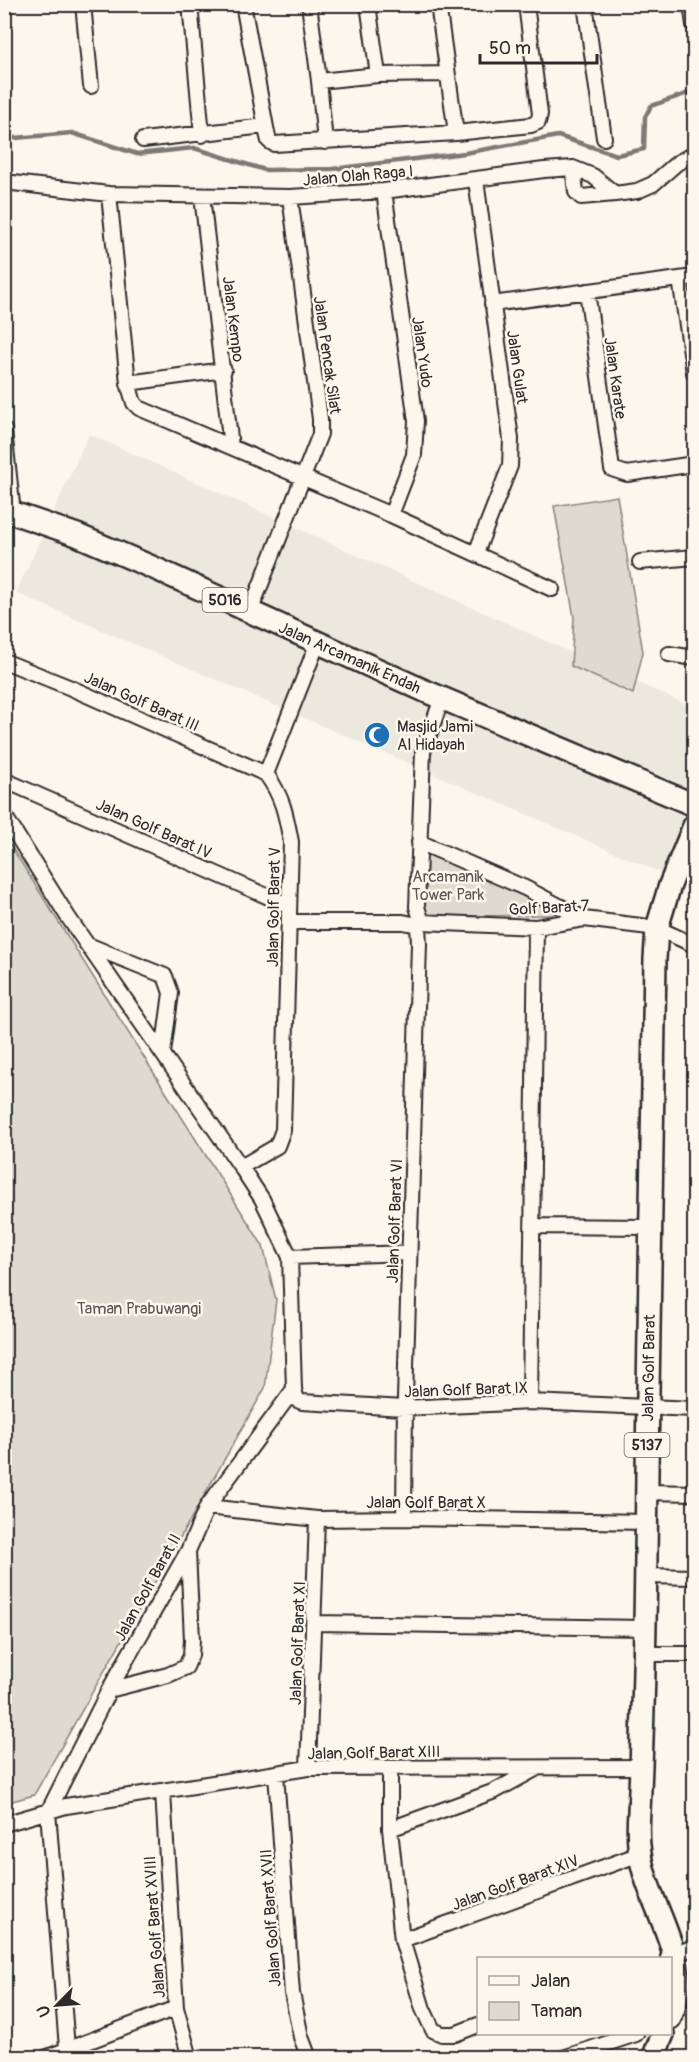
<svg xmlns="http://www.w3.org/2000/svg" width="699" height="2062" font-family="Pangolin,sans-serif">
	<rect width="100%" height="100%" fill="#fbf7ec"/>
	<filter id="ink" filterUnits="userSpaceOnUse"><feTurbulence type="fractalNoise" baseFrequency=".0167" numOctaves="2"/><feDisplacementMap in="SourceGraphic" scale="12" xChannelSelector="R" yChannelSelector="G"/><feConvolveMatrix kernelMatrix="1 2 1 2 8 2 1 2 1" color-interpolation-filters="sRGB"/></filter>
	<g filter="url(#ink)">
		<path fill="#ebe8de" d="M89,434L694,708V887L16,593Z"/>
		<path fill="#dddad0" stroke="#84827e" stroke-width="1.5" d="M617,496L643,652L633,694L571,666L574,617L554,506Z
			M415,836L586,915L417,916Z
			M5,837L263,1246L276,1300L265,1388L34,1795L5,1803Z"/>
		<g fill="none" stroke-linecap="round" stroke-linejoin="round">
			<path stroke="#7b7a75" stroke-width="4.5" d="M4,139L72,133L137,154L194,148L265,170L332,169L465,153L558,136L617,155L644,149L645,117L651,106L694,91"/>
			<g stroke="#2b2b2b" stroke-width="18">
				<path id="minor" d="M83,4L91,86
					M190,4L202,135
					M243,4L267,133L269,141L274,144L456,133L531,125L538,122L540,114L526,4
					M309,4L319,81L378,75L447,74
					M368,4L378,75
					M438,4L456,133
					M585,4L604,138
					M691,4L694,25
					M319,81L325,142
					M143,140L265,126
					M573,168L576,192L581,197L615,194
					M4,182L109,194L290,197L384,191L544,170L573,168L593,176L615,194L637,191L653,184L677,163L694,154
					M384,191L416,421L414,455L391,515
					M109,194L128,383L134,403L139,408L391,515L552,589
					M202,196L231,447
					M680,279L694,373
					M587,291L612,469L627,474L694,464
					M492,304L694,277
					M128,383L224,370
					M4,430L13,513
					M476,553L510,466L511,439L476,180
					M640,562L694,557
					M250,612L320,434V419L290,197
					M669,654L694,658
					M4,661L71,688L266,774
					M442,698L423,752L417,907L422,922L536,927L584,919L657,928L694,945
					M266,774L318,642
					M4,780L289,906
					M4,815L68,917L241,1167L262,1199L290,1257L294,1389L297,1400L302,1402L404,1408L530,1402L694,1409
					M419,842L525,888L584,919
					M289,922H403L418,925
					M88,945L165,976L171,993L163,1053
					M241,1167L277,1146L283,1130L291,842C286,815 283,797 266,774
					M532,1226L650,1227
					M290,1257L409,1253
					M530,1402L536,927
					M647,1492L694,1493
					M207,1507L317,1519L404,1518L647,1522
					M404,1518L405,1398L419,944L418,925
					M645,1576L694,1577
					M314,1623L645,1628
					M644,1654H694
					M109,1690L168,1675L186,1667L191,1655L192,1640L188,1551
					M308,1768L317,1519
					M390,1768V1829L402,1940L423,2009L433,2030L442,2034H455L478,2025
					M276,1774L292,1993L301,2037L309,2058
					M163,1792L176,2008L190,2058
					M4,1824L66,1806L308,1768L642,1767
					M390,1829L495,1791L537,1768
					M402,1940L640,1854
					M668,1957L694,1947
					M67,2048L48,1812L109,1690L188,1551L207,1507L294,1389
					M45,2058L176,2008
					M563,2058L636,2034"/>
			</g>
			<g stroke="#2b2b2b" stroke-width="26">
				<path id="primary" d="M4,513H13L77,535L154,568L425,691L694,805
					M670,2018C697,1963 648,1908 640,1854C638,1841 638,1825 639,1811C646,1672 646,1533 648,1393C649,1249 652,1104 655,959L657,928L670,885L694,826
					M653,2058L663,2034"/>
			</g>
			<use href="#minor" stroke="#fbf7ec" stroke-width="14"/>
			<use href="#primary" stroke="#fbf7ec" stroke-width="21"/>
		</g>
	</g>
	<defs>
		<g id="mosque-disc" transform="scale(1.35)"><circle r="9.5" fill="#1f6fb2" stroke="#fbf7ec"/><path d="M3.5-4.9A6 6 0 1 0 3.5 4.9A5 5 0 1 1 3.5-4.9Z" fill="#fff"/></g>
	</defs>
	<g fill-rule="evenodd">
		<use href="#mosque-disc" x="377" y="735"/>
	</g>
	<g text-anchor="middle" stroke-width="5" stroke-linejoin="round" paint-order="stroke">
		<g fill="#fbf7ec" stroke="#696865" stroke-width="1.5">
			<rect x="202.5" y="588" width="45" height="24" rx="4.5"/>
			<rect x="624.5" y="1433" width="45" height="24" rx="4.5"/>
		</g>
		<g font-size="15" font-weight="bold" fill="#2b2b2b">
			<text x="225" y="605">5016</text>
			<text x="647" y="1450">5137</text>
		</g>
		<g font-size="16" fill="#2b2b2b" stroke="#fbf7ec">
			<text transform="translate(358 175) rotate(-5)" y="6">Jalan Olah Raga I</text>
			<text transform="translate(234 319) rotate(83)" y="6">Jalan Kempo</text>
			<text transform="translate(423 352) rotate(82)" y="6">Jalan Yudo</text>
			<text transform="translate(328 355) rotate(82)" y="6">Jalan Pencak Silat</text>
			<text transform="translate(518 367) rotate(82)" y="6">Jalan Gulat</text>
			<text transform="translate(616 378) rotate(82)" y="6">Jalan Karate</text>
			<text transform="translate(350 657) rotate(24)" y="6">Jalan Arcamanik Endah</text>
			<text transform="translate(142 701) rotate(24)" y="6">Jalan Golf Barat III</text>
			<text transform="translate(154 828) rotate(24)" y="6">Jalan Golf Barat IV</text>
			<text transform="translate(273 907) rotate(-89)" y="6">Jalan Golf Barat V</text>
			<text transform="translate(549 907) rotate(-3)" y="6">Golf Barat 7</text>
			<text transform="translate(394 1221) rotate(-88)" y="6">Jalan Golf Barat VI</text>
			<text transform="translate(648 1368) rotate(-89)" y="6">Jalan Golf Barat</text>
			<text transform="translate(466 1389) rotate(-2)" y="6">Jalan Golf Barat IX</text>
			<text x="426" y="1508">Jalan Golf Barat X</text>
			<text transform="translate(147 1587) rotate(-61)" y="6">Jalan Golf Barat II</text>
			<text transform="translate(297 1643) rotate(-88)" y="6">Jalan Golf Barat XI</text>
			<text transform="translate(374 1752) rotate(-1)" y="6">Jalan Golf Barat XIII</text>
			<text transform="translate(515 1882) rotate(-20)" y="6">Jalan Golf Barat XIV</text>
			<text transform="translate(270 1918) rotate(-94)" y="6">Jalan Golf Barat XVII</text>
			<text transform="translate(154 1927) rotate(-94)" y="6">Jalan Golf Barat XVIII</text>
		</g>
		<g font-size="16" fill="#2b2b2b" stroke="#fbf7ec" text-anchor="start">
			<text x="397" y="732">Masjid Jami<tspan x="397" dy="18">Al Hidayah</tspan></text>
		</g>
		<g font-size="16" fill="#585754" stroke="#fbf7ec">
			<text x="448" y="882">Arcamanik<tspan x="448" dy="18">Tower Park</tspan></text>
			<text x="139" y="1314">Taman Prabuwangi</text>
		</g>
	</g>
	<rect width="699" height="2062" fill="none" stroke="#fbf7ec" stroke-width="24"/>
	<rect x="12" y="12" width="675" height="2038" fill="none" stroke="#2b2b2b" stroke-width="2" filter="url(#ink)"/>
	<rect x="477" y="1957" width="195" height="78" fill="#fbf7ec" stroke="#a8a59f" stroke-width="1.5"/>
	<rect x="489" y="1976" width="30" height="9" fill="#fbf7ec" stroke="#a8a59f" stroke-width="1.5"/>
	<text x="531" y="1987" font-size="18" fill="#2b2b2b">Jalan</text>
	<rect x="489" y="2002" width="30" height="18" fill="#dddad0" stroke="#a8a59f" stroke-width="1.5"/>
	<text x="531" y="2017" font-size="18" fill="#2b2b2b">Taman</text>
	<g transform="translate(57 2005) rotate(245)" stroke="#fbf7ec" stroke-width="4.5" paint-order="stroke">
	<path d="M0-4.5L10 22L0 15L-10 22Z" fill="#2b2b2b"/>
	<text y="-9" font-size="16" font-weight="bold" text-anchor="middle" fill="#2b2b2b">U</text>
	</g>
	<path d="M480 54v9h117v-9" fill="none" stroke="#2b2b2b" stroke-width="3"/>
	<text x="489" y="54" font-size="18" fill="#2b2b2b" stroke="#fbf7ec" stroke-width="4.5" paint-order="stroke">50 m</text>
</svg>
